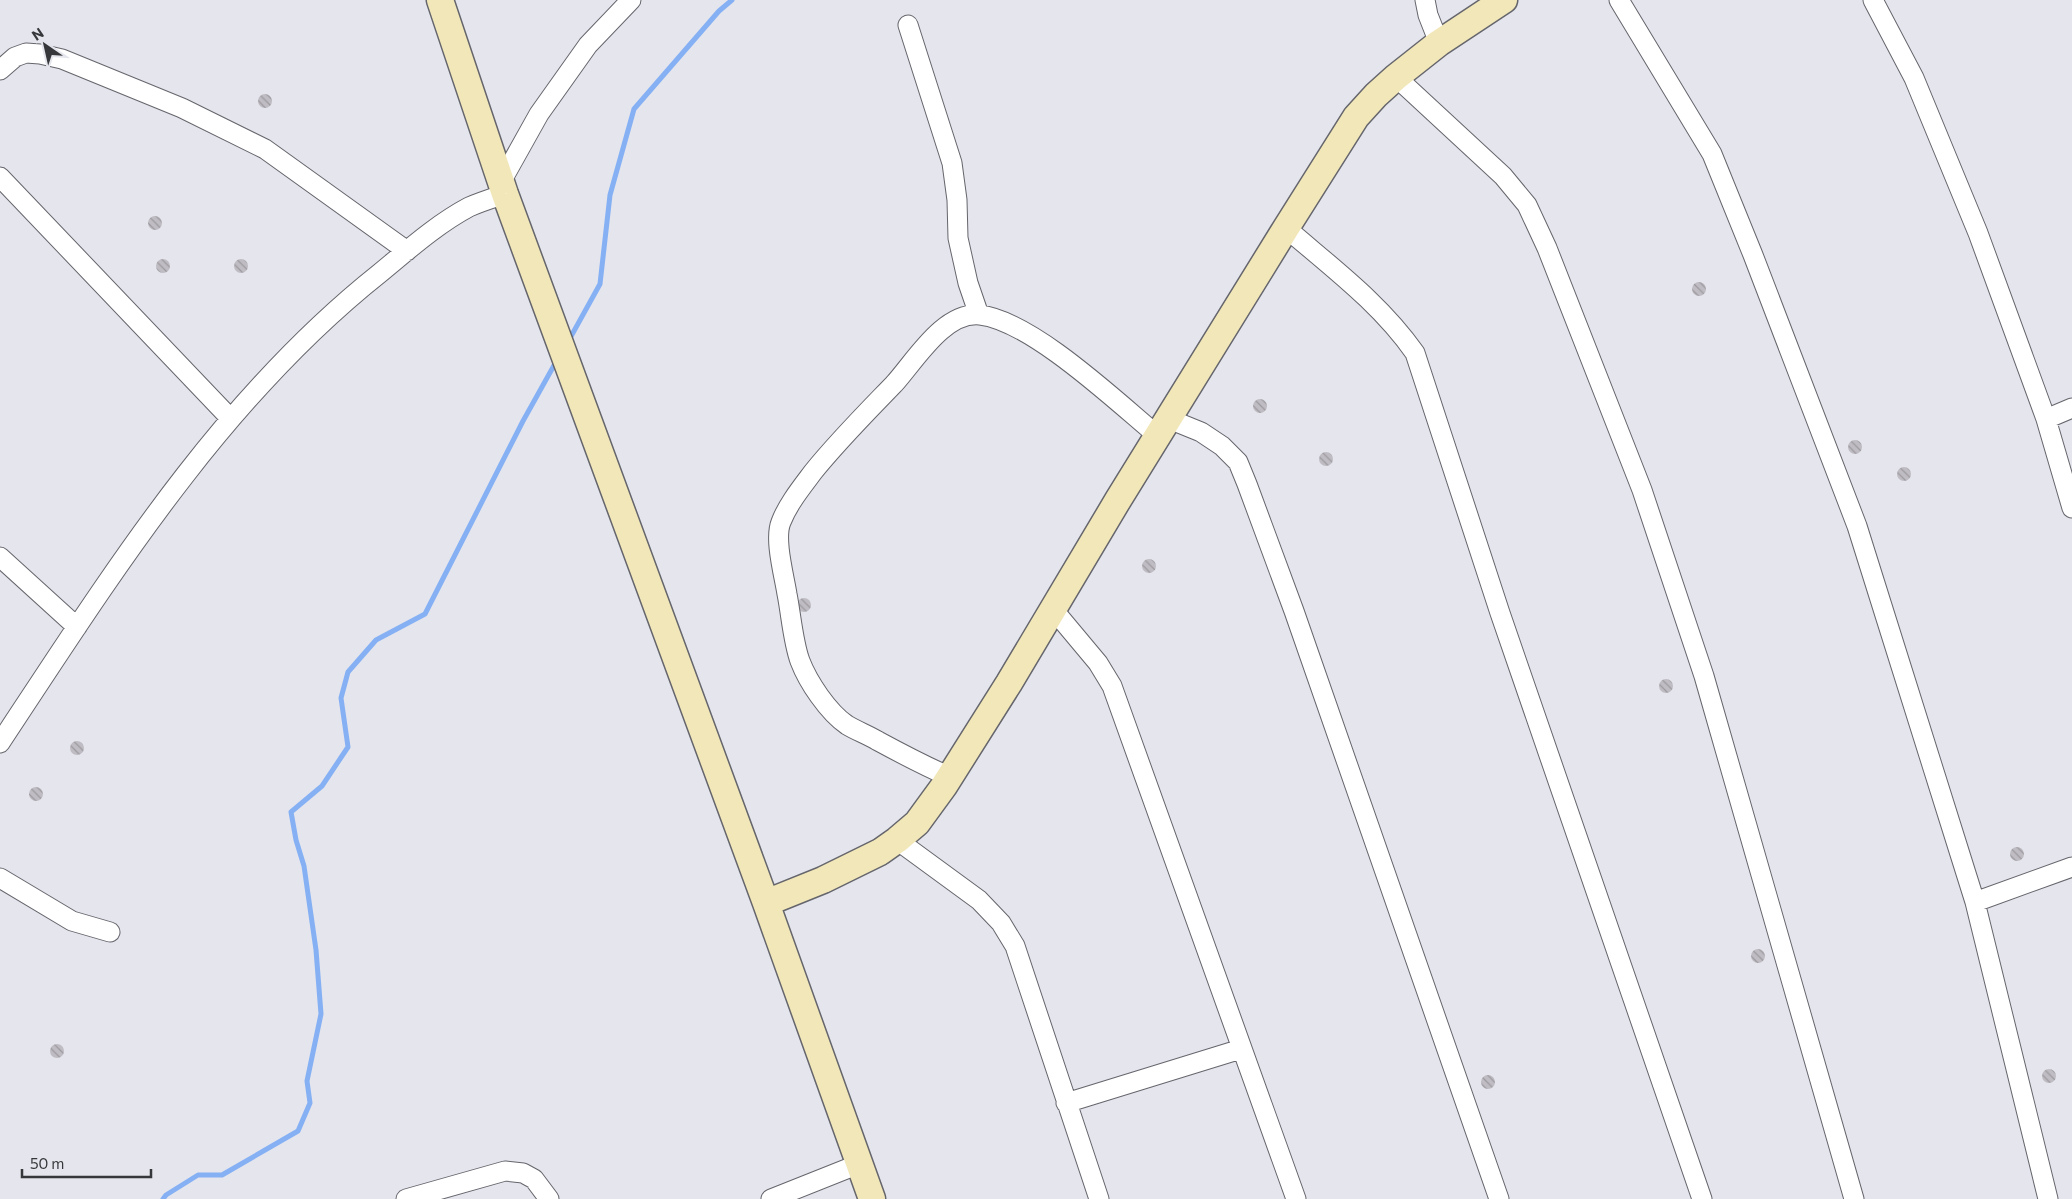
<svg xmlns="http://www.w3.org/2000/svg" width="2072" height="1199" font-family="Commissioner,sans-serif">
	<defs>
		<pattern id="building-back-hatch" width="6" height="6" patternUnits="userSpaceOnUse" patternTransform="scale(1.25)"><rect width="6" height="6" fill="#c0bcc3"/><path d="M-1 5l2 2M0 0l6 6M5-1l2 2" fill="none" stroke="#9d9a9f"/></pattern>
	</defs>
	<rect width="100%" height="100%" fill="#e4e5ed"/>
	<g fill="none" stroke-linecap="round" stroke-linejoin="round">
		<path stroke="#85b0f4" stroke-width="5" d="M569,340L600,284L610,195L634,109L719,11L732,0
			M163,1199L166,1195L198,1175H222L298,1131L310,1103L307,1081L321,1014L316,950L304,866L296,840L291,812L322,786L348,747L341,698L348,672L376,640L425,614L523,421L557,360"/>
	</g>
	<path fill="url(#building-back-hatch)" d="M258 101a7 7 0 1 1 14 0a7 7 0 1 1-14 0Z
		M148 223a7 7 0 1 1 14 0a7 7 0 1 1-14 0Z
		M234 266a7 7 0 1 1 14 0a7 7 0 1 1-14 0Z
		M156 266a7 7 0 1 1 14 0a7 7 0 1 1-14 0Z
		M1692 289a7 7 0 1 1 14 0a7 7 0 1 1-14 0Z
		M1253 406a7 7 0 1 1 14 0a7 7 0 1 1-14 0Z
		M1848 447a7 7 0 1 1 14 0a7 7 0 1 1-14 0Z
		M1319 459a7 7 0 1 1 14 0a7 7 0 1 1-14 0Z
		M1897 474a7 7 0 1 1 14 0a7 7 0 1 1-14 0Z
		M1142 566a7 7 0 1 1 14 0a7 7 0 1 1-14 0Z
		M797 605a7 7 0 1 1 14 0a7 7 0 1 1-14 0Z
		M1659 686a7 7 0 1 1 14 0a7 7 0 1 1-14 0Z
		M70 748a7 7 0 1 1 14 0a7 7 0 1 1-14 0Z
		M29 794a7 7 0 1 1 14 0a7 7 0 1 1-14 0Z
		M2010 854a7 7 0 1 1 14 0a7 7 0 1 1-14 0Z
		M1751 956a7 7 0 1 1 14 0a7 7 0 1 1-14 0Z
		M50 1051a7 7 0 1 1 14 0a7 7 0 1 1-14 0Z
		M2042 1076a7 7 0 1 1 14 0a7 7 0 1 1-14 0Z
		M1481 1082a7 7 0 1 1 14 0a7 7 0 1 1-14 0Z"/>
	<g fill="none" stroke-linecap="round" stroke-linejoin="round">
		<g stroke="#65656c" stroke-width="21">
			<path id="street" d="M1425,0L1428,15L1439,43
				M1619,0L1712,154L1753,255L1857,526L1975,902L2048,1199
				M1873,0L1914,78L1978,233L2046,419L2072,508
				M908,25L952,163L957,200L958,238L968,283L979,315
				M0,70L15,57L26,53L40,54L62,59L182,108L265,149L407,251
				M1396,77L1503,176L1527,205L1547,248L1642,490L1704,676L1854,1199
				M0,177L230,418
				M501,182L539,114L588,45L631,0
				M1286,228C1331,267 1380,303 1415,353L1500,613L1702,1199
				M1169,419L1201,432L1222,446L1238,462L1247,484L1294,611L1499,1199
				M2046,419L2072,408
				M0,557L77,627
				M1052,608L1098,663L1112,686L1296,1199
				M0,743C111,575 220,400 380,273C408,250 437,224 469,207C480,202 493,198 505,194
				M950,777C925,766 902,754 878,741C868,735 857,731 847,725C828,712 808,682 800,661C793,642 791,614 787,594C784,575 774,539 781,522C788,504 801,488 813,472C838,441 866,413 894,384C915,361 944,311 980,315C1032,321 1117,402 1158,436
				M897,840L979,900L1001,923L1015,946L1099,1199
				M0,878L72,921L110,932
				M1975,902L2072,867
				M1066,1103L1241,1049
				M406,1199L505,1171L523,1173L534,1179L549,1199
				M771,1199L859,1164"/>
		</g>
		<g stroke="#65656c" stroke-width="29">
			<path id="secondary" d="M440,0L505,194L766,903L872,1199
				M766,903L823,880L880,852L897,840L917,823L944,786L1009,683L1118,500L1286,228L1356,117L1376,95L1396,77L1439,43L1504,0"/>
		</g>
		<use href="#street" stroke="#fff" stroke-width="19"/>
		<use href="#secondary" stroke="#f2e7b9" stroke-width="26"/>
	</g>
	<g transform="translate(45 45) rotate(326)" stroke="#e4e5ed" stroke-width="4" paint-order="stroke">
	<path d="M0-4L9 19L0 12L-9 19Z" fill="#36373a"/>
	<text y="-8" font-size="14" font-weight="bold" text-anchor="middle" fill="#36373a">N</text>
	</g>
	<path d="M22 1169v8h129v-8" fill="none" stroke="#36373a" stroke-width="2.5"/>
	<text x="30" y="1169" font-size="15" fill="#36373a" stroke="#e4e5ed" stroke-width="4" paint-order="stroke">50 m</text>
</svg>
